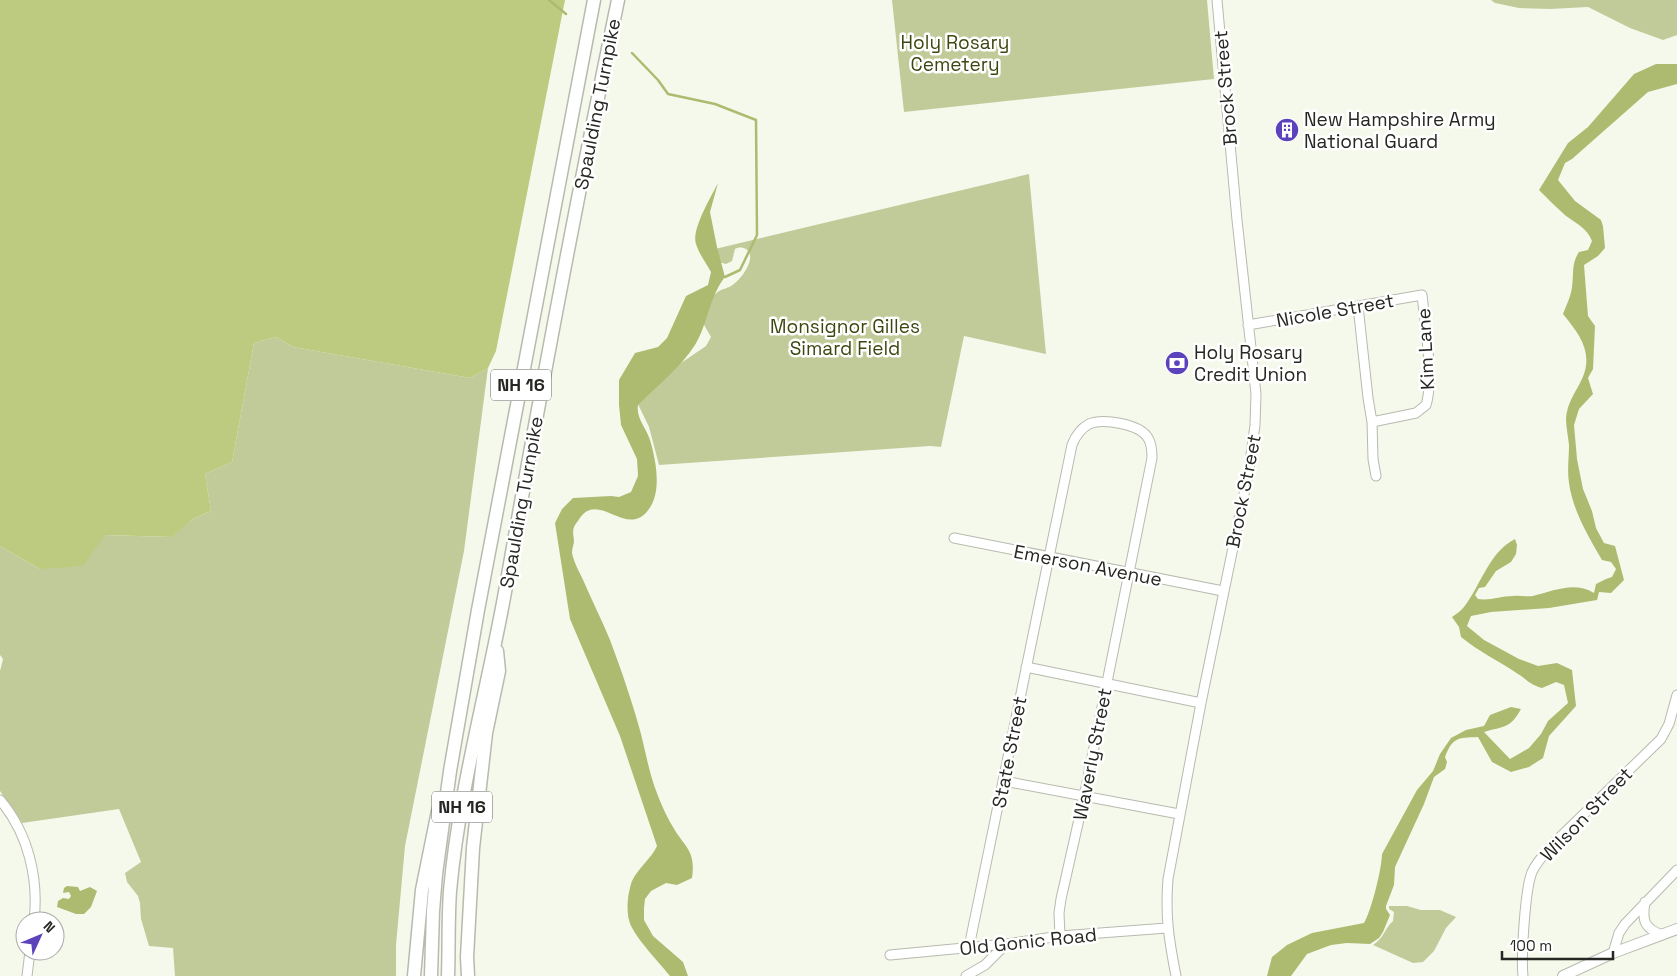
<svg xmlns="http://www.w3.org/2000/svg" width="1677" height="976" font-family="'Space Grotesk',sans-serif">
	<rect width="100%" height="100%" fill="#f5f9eb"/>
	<path fill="#c1cb9a" d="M892,0H1207L1214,79L904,112Z
		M1491,0H1677V35L1663,40L1630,28L1588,7L1550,9L1519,8L1495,3Z
		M1029,174L1046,354L964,336L941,447L930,446L659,465L649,427L635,398L678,365L706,346L711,337L703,323L705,303C710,299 715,293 721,290C726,288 731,287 735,283C740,279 747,270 749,263C753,253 746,244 735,249L732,261L726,264L719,262L711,250Z
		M276,337L293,347L470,378L488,368L464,551L405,846L396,945V976H175L173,948L149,946L141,919L140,903L138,896L127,882L125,873L141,862L119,809L22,823L0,791V671L3,659L0,655V546L40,569L105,535L171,537L193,519L211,511L205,474L232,462L254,343Z
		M1389,906H1407L1421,910H1440L1456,917L1446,928L1434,951L1423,962L1413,963L1373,945C1385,937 1384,929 1393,921L1394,912L1389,909Z"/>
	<path fill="#bdcb81" d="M0,0H565L496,351L488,368L470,378L293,347L276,337L254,343L232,462L205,474L211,511L193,519L172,537L105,535L83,566L40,569L0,546Z"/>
	<path fill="#adbb71" d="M1656,64H1677V84L1648,92L1572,159L1565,163L1558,180L1575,201L1601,220L1603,226L1605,248L1598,256L1584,265L1588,316L1595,326L1593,369L1588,378L1593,394L1579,409L1574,425L1577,459L1583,489L1592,511L1596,528L1604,543L1615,546L1624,580L1611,593L1599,592L1597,600L1549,608L1491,612L1471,616L1467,626L1484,640L1519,659L1538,666L1557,663L1572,670L1576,706L1549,736L1543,758L1529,767L1511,772L1492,762L1478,737C1457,738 1453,737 1445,757L1447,762L1445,769L1434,777L1424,804L1395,867L1394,885L1386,906V909L1390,915L1383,932L1379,938L1370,944L1347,943L1331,945L1307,954L1291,976H1267L1272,957L1287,945L1312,933L1364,923C1371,912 1382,868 1382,854L1417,790L1433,771L1440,754L1451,738L1466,730L1484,726L1490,715L1511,707L1521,709C1510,729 1504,726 1484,732L1510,759L1529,748L1541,734L1548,721L1568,703L1564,685L1556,682L1542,688C1529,684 1529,681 1518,674C1499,661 1479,652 1461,637L1459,627L1452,617C1456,614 1461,611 1464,607C1481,585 1489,552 1515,539L1517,545L1516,554L1511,562L1496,571L1485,587L1479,588L1475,595L1478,599C1490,601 1501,596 1513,596C1520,595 1527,597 1533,596C1554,591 1574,581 1594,593L1596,584L1606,579L1612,577L1616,569L1611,562L1602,560C1588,536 1573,511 1569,483C1567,471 1569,457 1569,445C1568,436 1566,427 1566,418C1567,405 1574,394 1580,383C1595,355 1581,336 1563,314C1566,306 1571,296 1572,287C1574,274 1571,264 1579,252L1588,250L1592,241C1587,228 1577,224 1566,216C1557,208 1548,199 1539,190L1568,143L1588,127L1634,74Z
		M718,183L710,212L717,247L725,277C709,297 708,324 695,345C680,368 657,386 638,405C636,419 646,427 650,440C656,460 662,491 649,509C627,541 597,487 578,521C576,523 575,525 574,527C572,532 574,537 574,542C573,546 572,550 572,553C574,563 580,573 584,582C592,601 602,620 610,640C621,669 633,704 641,734C645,750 648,766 653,782C658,797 665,814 673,827C685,848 696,850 692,878L677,885L666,883L651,891L645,899L644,908V920L653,936L683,962L688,976H670C660,963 632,935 629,920C626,909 628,892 632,881C638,868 651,859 657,846L620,736L570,619L555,523L562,509L573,498L611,496L619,497L631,492L638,476L637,459L621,425L619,405V380L635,353L658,347L667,338L686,296L708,285L711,272C706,263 699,254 696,244C691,230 711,197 718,183Z
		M67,886L78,887L80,891L90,887L97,891L91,907L84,914H76L57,907L58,901L63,898L69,899L71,896L69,892L63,893L64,888Z"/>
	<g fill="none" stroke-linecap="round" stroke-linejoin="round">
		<path stroke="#adbb71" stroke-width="2.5" d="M549,0L566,14
			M632,53L658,80L668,94L715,104L756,120L757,235L740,270L725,277"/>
		<g stroke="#b7baae" stroke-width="11">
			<path id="minor" d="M1358,306L1368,398L1372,422L1373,459L1376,476
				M1248,325L1422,295C1425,323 1434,381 1426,405L1416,413L1372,422
				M954,538L1223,591
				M1026,667L1201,703
				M1004,781L1179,814
				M0,800C28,833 39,878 34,921
				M1645,902C1642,921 1644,928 1662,935
				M969,947L1072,445C1075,437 1080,429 1089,424C1103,418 1140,424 1148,438C1152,444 1152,452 1152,458L1084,797L1061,899L1059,913L1060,936
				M1613,953L1619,933L1625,924L1677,870
				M890,955L1006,944L1060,936L1167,928
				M27,976L30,951
				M966,976L985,965L1006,944
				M1176,976C1169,940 1165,916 1168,879L1201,703L1249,470L1255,425L1256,394L1253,366L1237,220L1217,0
				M1523,976C1521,957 1525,889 1532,872C1537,861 1545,853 1553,844L1661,739L1669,724L1677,695"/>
		</g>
		<g stroke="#b7baae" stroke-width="12">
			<path id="major" d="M1563,976L1613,953L1677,929"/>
		</g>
		<g stroke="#b7baae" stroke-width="15">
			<path id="highway" d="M414,976L422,890L438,811
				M431,976L433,911L436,874L450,771L478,610L594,0
				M448,976C449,948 448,919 450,891C459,790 487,692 505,592C540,394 577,197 618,0
				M468,976L467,957L473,848L486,733L499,671L497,651"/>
		</g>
		<use href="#minor" stroke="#fff" stroke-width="9"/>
		<use href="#major" stroke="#fff" stroke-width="10"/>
		<use href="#highway" stroke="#fff" stroke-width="12"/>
	</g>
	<defs>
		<g id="building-disc" transform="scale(1.25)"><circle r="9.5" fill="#5c43bc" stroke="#fff"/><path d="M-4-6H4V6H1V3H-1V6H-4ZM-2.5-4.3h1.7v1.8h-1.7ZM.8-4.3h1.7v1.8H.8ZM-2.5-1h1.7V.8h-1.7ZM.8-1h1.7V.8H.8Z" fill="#fff"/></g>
		<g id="bank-disc" transform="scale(1.25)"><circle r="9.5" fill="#5c43bc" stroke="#fff"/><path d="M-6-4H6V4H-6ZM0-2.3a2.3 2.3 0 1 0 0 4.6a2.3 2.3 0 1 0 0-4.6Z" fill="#fff"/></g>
	</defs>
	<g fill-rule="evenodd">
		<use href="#building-disc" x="1287" y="130"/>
		<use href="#bank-disc" x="1177" y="363"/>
	</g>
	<g text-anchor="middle" stroke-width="5" stroke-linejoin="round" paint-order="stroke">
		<g fill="#fff" stroke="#676864" stroke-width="1">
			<rect x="491" y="369.5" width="60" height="31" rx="4"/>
			<rect x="432" y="791.5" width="60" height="31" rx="4"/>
		</g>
		<g font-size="18" font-weight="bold" fill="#262722">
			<text x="521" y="391">NH 16</text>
			<text x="462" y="813">NH 16</text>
		</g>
		<g font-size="19" fill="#3e460f" stroke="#fff">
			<text x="955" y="49">Holy Rosary<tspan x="955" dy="22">Cemetery</tspan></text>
			<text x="845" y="333">Monsignor Gilles<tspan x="845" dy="22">Simard Field</tspan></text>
		</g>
		<g font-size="19" fill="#262722" stroke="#fff">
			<text transform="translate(1225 88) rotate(-95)" y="7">Brock Street</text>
			<text transform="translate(597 104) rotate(-79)" y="7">Spaulding Turnpike</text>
			<text transform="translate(1335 310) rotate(-10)" y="7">Nicole Street</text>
			<text transform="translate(1425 349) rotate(-93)" y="7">Kim Lane</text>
			<text transform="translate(1243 491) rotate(-79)" y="7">Brock Street</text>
			<text transform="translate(521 502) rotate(-80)" y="7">Spaulding Turnpike</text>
			<text transform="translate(1088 565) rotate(11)" y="7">Emerson Avenue</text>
			<text transform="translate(1009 752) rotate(-79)" y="7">State Street</text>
			<text transform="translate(1092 754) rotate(-79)" y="7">Waverly Street</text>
			<text transform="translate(1586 814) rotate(-46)" y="7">Wilson Street</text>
			<text transform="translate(1028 941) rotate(-6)" y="7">Old Gonic Road</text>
		</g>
		<g font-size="19" fill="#262722" stroke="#fff" text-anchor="start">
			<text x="1304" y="126">New Hampshire Army<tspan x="1304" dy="22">National Guard</tspan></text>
			<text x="1194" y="359">Holy Rosary<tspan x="1194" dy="22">Credit Union</tspan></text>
		</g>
	</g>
	<g transform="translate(40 936) rotate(46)"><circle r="24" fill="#ffffff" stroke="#a8a9a7"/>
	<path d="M0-4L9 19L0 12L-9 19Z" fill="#5c43bc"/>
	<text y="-8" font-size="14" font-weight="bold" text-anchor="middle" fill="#262722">N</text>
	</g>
	<path d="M1502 951v8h111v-8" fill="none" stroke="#262722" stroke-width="2.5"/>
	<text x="1510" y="951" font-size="15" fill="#262722" stroke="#ffffff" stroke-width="4" paint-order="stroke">100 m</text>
</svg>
